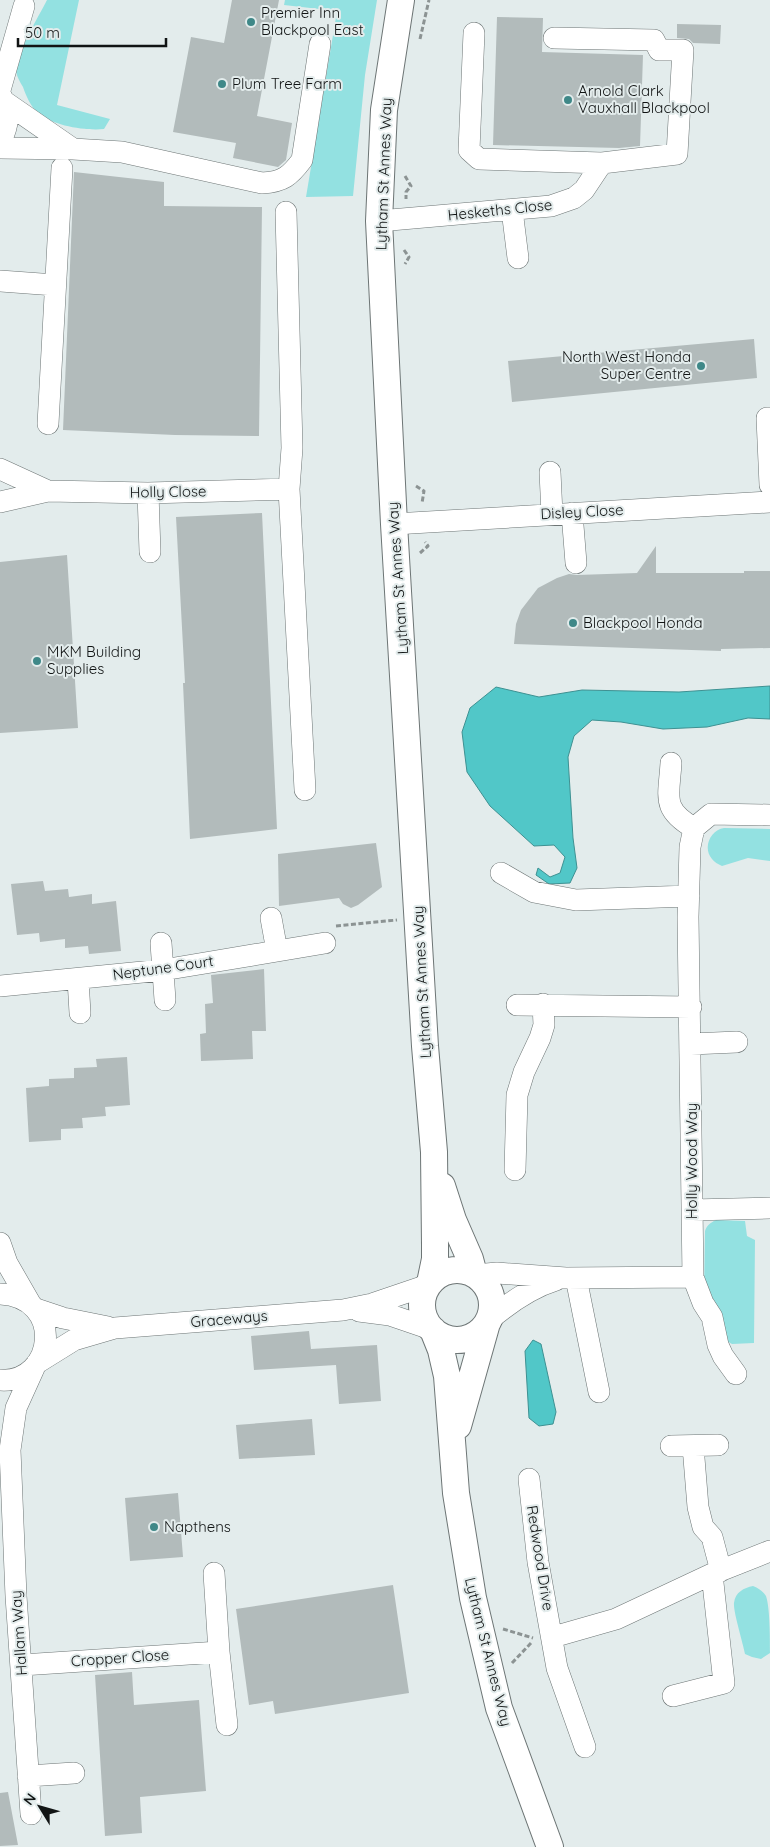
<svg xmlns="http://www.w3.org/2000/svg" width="770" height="1847" font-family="Quicksand,sans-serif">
	<rect width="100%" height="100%" fill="#e3ecec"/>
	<path fill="#93e1e1" d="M47,0H79L57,105L110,119L104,129C86,131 53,126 38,113C31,107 26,96 23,87C20,82 16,75 16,70C16,53 39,16 47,0Z
		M285,0H377L365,75L353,196L306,197L337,11L284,5Z
		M724,828L770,829V861L748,858L722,866C718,864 714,862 712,859C702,847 711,830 724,828Z
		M716,1220L745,1221L747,1236L755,1240L754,1343L732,1344L725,1340L704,1294L705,1231C707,1225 710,1223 716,1220Z
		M753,1586C758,1588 763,1591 766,1596C770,1608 770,1638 770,1653L761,1659L752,1657L745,1654C743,1643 733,1611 734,1603C735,1592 744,1588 753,1586Z"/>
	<path fill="#51c7c8" stroke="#3e9192" d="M770,686V719L748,718L707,727L663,729L621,722L592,720L574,736L568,757L573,838L577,868L570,883L549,884L536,875L538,868L550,877L560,873L565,857L554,845L534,846L490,806L467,772L462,732L470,708L496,687L539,697L582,690L679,692Z
		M533,1340L541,1344L556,1412L553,1424L539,1426L529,1418L525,1351Z"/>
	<path fill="#b2bbbb" d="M232,0H279L257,116L292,123L286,160L278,167L233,158L236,143L173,132L191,37L224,43Z
		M497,17L543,18L542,52L643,55L640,146L619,148L493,145Z
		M677,24L721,25L720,44L693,43L689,39L677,38Z
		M74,172L164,182V206L262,207L259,436L175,435L63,430Z
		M754,339L757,378L512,402L508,361Z
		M262,513L277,829L190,839L183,683H185L176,517Z
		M656,546V573H744V571H770V648L721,649V651L514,644L516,624L521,610L538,588L557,578L569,574L577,575L637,573Z
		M67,555L78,728L0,733V562Z
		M376,843L382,887L358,905L351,908L343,904L339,898L279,906L278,854Z
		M43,881L45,891L68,889L69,897L92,894V904L116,901L121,951L89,954L88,946L65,948V939L40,942L39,933L17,935L11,884Z
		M264,969L266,1031H252L253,1059L201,1061L200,1034L206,1033L205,1004L213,1003L211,975Z
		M127,1057L130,1105L105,1107L106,1116L82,1118L83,1128L61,1129V1140L29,1142L26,1088L49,1086V1079L74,1078V1068L97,1067L96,1059Z
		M309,1331L311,1349L377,1345L381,1401L339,1404L336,1365L254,1370L251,1336Z
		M312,1419L315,1455L239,1459L236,1425Z
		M178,1493L183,1557L130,1561L125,1498Z
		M393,1585L409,1693L275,1714L273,1701L249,1705L236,1609Z
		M132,1672L134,1705L199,1700L206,1791L140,1797L142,1833L105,1836L95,1675Z
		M8,1792L18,1845L0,1846V1793Z"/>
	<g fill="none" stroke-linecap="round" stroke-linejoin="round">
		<g stroke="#6d7575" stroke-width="22">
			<path id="minor" d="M474,33L469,150L479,159L602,163L677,154L683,50H659L654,40L554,38
				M0,90L24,6
				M5,102L73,149
				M0,143C9,125 11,112 0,94
				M0,148L73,149L122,152L262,183C283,182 290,176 302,160L320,44
				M512,210L518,258
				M286,212L292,448L289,489L305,790
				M379,221L551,206L574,198L584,190L602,163
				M0,281L55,285
				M770,418H767L770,485
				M48,424L62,168
				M0,469L48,491
				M550,472L552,514
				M148,493L150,552
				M0,502L48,491L148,493L289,489
				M572,513L576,563
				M394,524L770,502
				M671,763C669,797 661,809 694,828
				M501,873L534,892L576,900L689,896
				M271,918L277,951
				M161,943L165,1000
				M78,979L80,1013
				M0,986L163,970L325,943
				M517,1005L691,1007
				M691,1044L737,1042
				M515,1170L517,1095L524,1072L540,1038L544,1025L543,1004
				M692,1210L770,1208
				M0,1243L7,1263L30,1303
				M476,1275L497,1273L566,1278L693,1277L688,917L690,847L694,828L711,814L770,815
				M693,1277L703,1303L712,1317L718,1345L723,1356L736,1374
				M576,1278L599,1392
				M0,1294C66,1297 55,1384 0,1380
				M36,1309L63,1318L108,1327
				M359,1311L390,1315L431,1329
				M488,1321C509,1303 530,1288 556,1280
				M37,1363L74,1340L115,1328L343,1310L372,1304L428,1285
				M671,1446L718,1445
				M693,1446L698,1507L703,1527L712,1537L721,1571
				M529,1479L538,1562L557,1668L585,1747
				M214,1573L219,1652L227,1725
				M553,1637L616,1619L712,1574L770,1551
				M22,1665L219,1652
				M673,1696L724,1683L712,1574
				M28,1776L74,1773
				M31,1814L16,1596L10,1450L16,1408L35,1366"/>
		</g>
		<g stroke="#6d7575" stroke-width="28">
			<path id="major" d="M401,0L384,110L379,221L394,524L425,1046L434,1152L435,1245V1259L430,1283
				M442,1186L453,1220L470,1259L474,1274
				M422 1305a35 35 0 1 1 70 0a35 35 0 1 1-70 0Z
				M433,1330L441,1350L447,1376L456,1493L473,1598L499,1708L550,1847
				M458,1426L487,1323"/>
		</g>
		<path stroke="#8c9393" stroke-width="3" stroke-dasharray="5 2.5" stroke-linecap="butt" d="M420,39L429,0
			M405,176L411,186L406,192V199
			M404,250L409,257L405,264
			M416,486L424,491L422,503
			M420,553L428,546L425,542
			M336,926L397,920
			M503,1629L533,1638
			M512,1663L532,1642"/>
		<use href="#minor" stroke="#fff" stroke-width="21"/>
		<use href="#major" stroke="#fff" stroke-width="26"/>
	</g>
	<g fill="#3f8888" stroke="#e3ecec" stroke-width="2">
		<circle cx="251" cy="22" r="5"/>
		<circle cx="222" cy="84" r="5"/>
		<circle cx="568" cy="100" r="5"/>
		<circle cx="701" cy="366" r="5"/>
		<circle cx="573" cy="623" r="5"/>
		<circle cx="37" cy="661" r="5"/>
		<circle cx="154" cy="1527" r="5"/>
	</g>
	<g text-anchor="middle" stroke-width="4" stroke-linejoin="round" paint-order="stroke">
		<g font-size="15" fill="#111414" stroke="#e3ecec" text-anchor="start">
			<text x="261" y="18">Premier Inn<tspan x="261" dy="17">Blackpool East</tspan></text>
			<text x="232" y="89">Plum Tree Farm</text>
			<text x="578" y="96">Arnold Clark<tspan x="578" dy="17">Vauxhall Blackpool</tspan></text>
			<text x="691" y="362" text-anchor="end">North West Honda<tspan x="691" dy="17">Super Centre</tspan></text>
			<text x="583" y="628">Blackpool Honda</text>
			<text x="47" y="657">MKM Building<tspan x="47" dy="17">Supplies</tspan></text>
			<text x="164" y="1532">Napthens</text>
		</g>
		<g font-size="15" fill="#111414" stroke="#e3ecec">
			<text transform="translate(384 174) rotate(-88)" y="5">Lytham St Annes Way</text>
			<text transform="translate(500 210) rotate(-6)" y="5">Heskeths Close</text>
			<text transform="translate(168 492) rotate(-1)" y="5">Holly Close</text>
			<text transform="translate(582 512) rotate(-3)" y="5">Disley Close</text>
			<text transform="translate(398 578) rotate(-94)" y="5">Lytham St Annes Way</text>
			<text transform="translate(163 968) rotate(-8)" y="5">Neptune Court</text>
			<text transform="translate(422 982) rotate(-93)" y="5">Lytham St Annes Way</text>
			<text transform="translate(692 1161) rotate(-90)" y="5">Holly Wood Way</text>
			<text transform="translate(229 1319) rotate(-5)" y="5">Graceways</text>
			<text transform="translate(540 1558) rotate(81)" y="5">Redwood Drive</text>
			<text transform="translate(19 1633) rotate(-94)" y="5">Hallam Way</text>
			<text transform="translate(488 1652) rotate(76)" y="5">Lytham St Annes Way</text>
			<text transform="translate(120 1658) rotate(-4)" y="5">Cropper Close</text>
		</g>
	</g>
	<g transform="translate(40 1807) rotate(307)" stroke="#e3ecec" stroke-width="4" paint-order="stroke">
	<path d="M0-4L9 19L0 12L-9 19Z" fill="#111414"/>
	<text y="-8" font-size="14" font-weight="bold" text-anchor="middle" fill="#111414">N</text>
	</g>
	<path d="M18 38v8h148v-8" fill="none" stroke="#111414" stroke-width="2.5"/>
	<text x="25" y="38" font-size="15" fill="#111414" stroke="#e3ecec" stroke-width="4" paint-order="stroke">50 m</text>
</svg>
